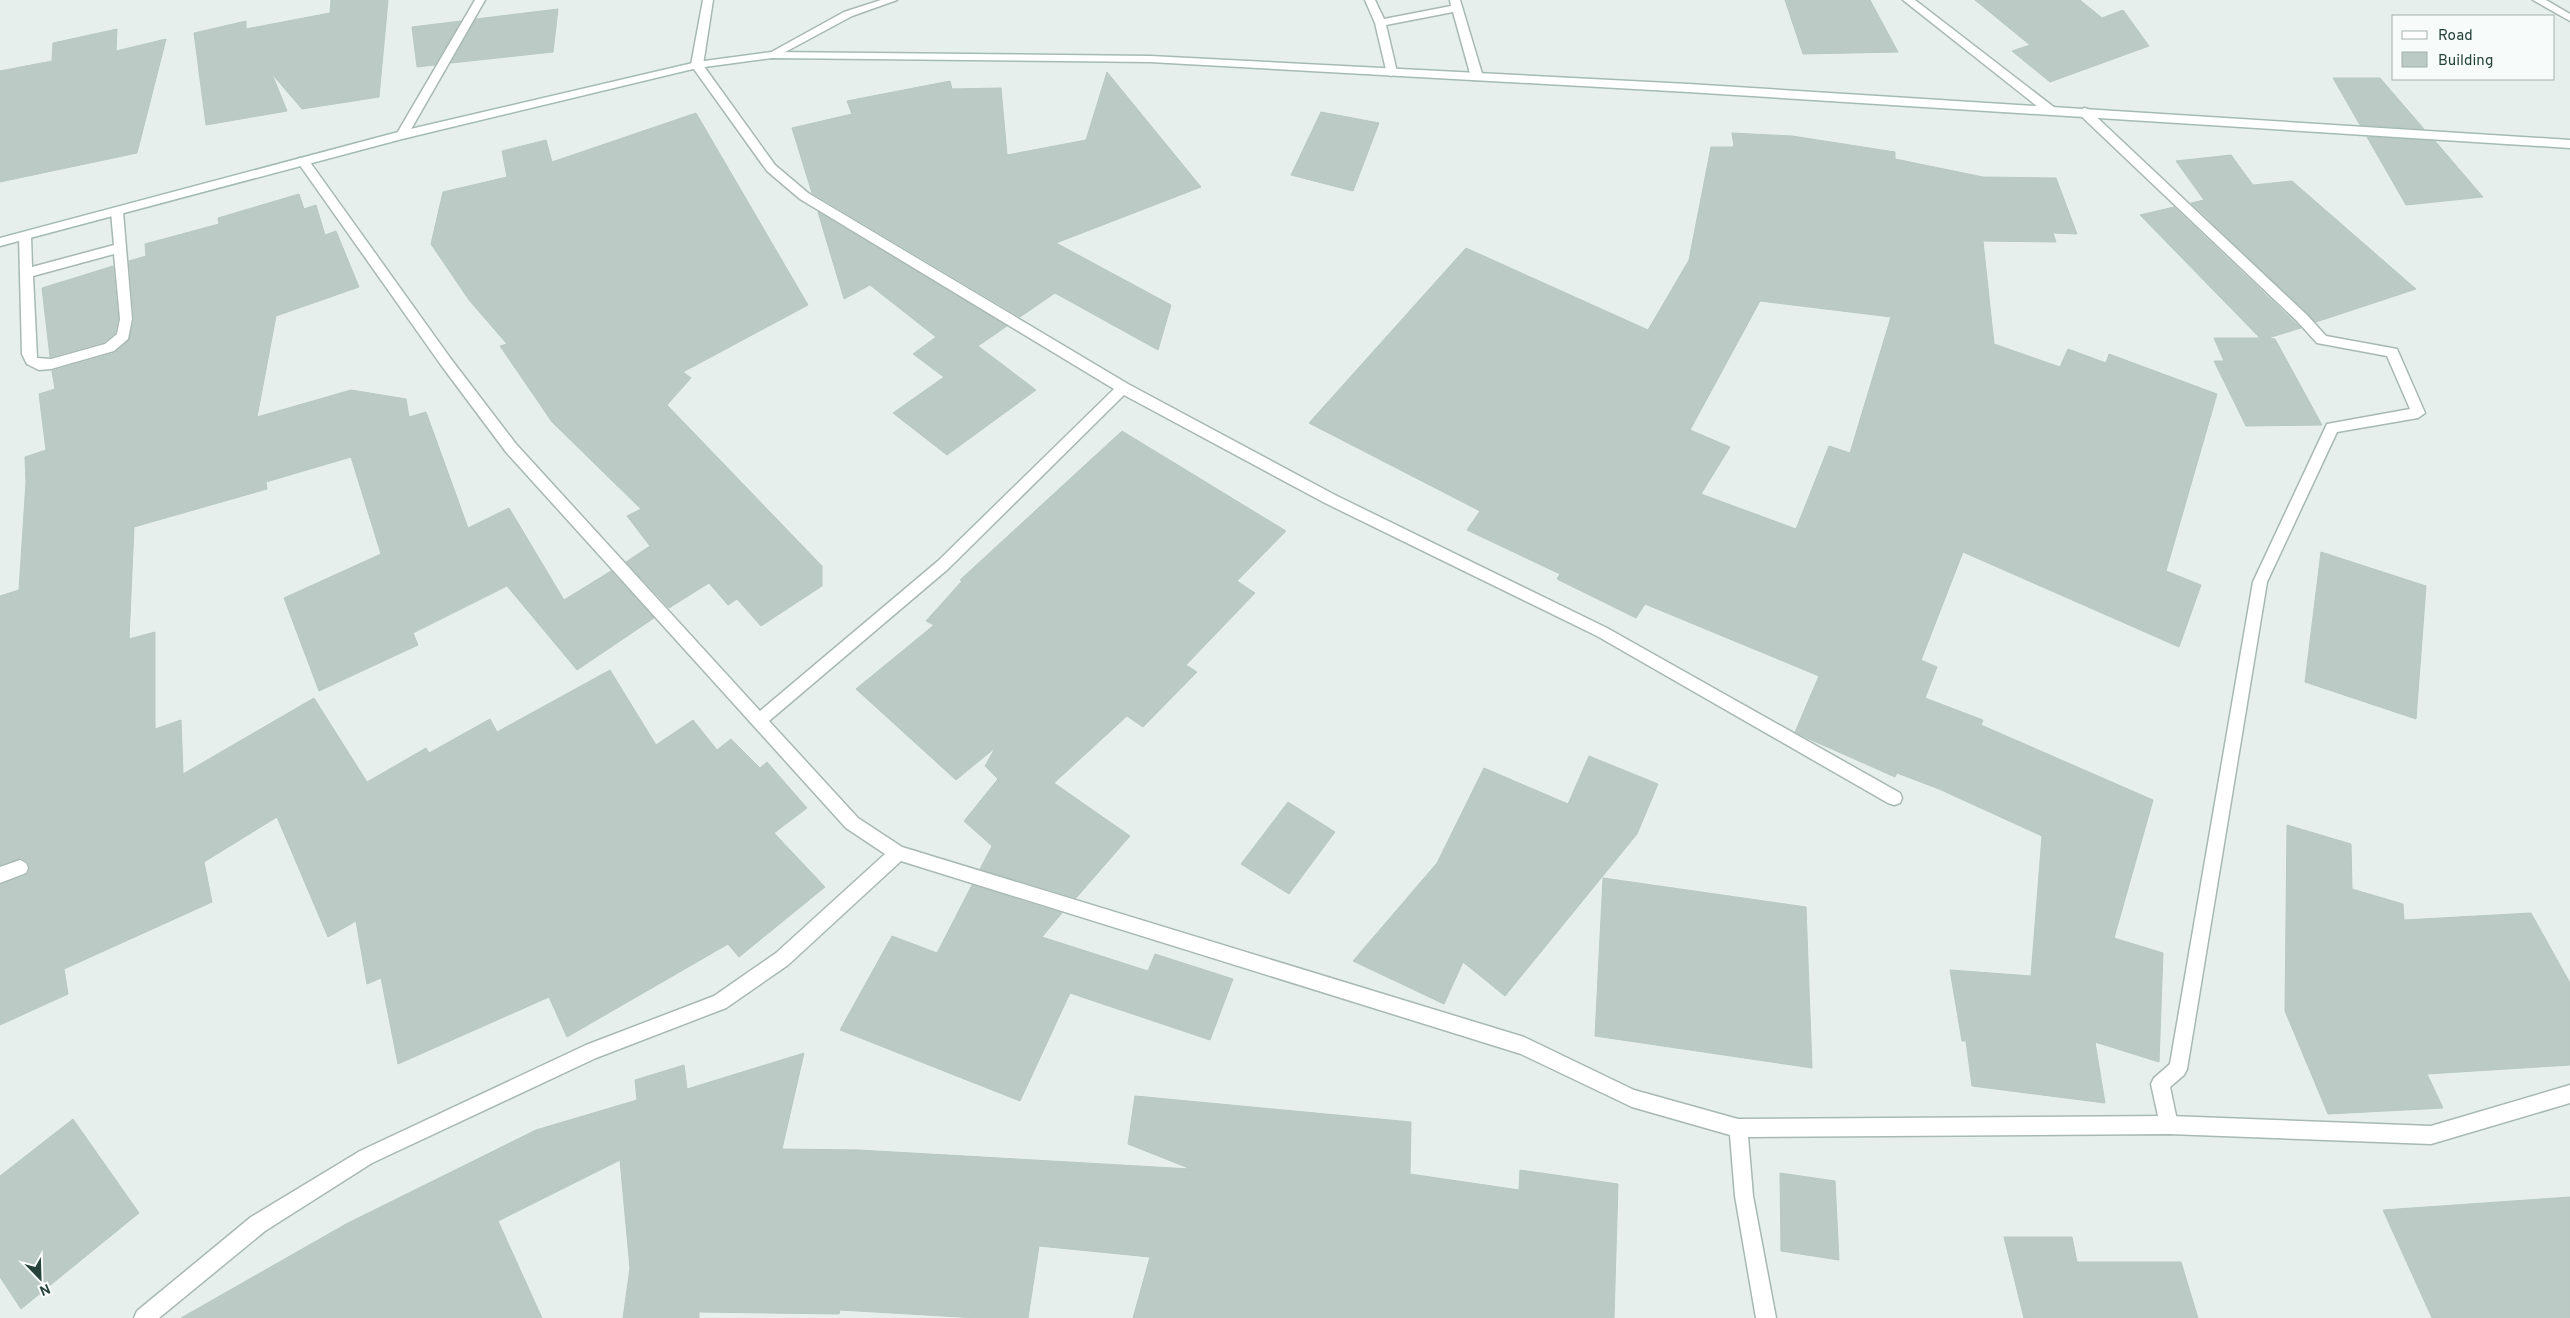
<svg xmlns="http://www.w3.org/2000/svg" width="2570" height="1318" font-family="Overpass,sans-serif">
	<rect width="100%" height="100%" fill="#e6efeb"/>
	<path fill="#bbcac4" stroke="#b8c9c2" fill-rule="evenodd" d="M331,0H388L379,97L302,109L272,74L287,111L206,125L194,33L246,21V29L330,13Z
		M1785,0H1870L1898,52L1803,54Z
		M1975,0H2080L2102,18L2123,10L2149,46L2050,82L2012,51L2030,45Z
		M558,9L553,52L451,63L476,19Z
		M461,21L435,65L417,67L412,27Z
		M117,29L116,51L166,39L137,153L0,182V71L52,61L53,43Z
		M1107,72L1201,187L1056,243L1171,305L1158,350L1055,293L1020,317L812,193L792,128L852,114L847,101L950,81L952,89L1001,88L1007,155L1086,140Z
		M2333,78H2380L2424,129L2360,125Z
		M1321,112L1379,123L1353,191L1291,175Z
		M696,113L808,305L683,372L691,378L667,405L822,566V586L761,626L737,599L728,605L709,583L669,608L626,562L650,546L627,516L641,509L552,422L500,346L507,344L469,300L431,244L443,192L507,177L502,151L546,140L552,162Z
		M1732,133L1792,136L1895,152V159L1983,177L2056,178L2077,234L2053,233L2056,242L1983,241L1994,344L2060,367L2068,349L2106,363L2109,354L2217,394L2166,571L2201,585L2179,647L1963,552L1921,660L1937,667L1925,698L1983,720L1981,725L2153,800L2114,938L2163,953L2159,1062L2095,1042L2105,1103L1972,1086L1966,1041H1962L1950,970L2031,976L2042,836L1939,789L1897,773L1895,777L1807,738L1795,732L1819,676L1645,604L1636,618L1557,579L1560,574L1467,530L1480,511L1309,423L1466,248L1648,330L1689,260L1711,147H1734ZM1760,301L1891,317L1850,453L1829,446L1796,529L1701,494L1730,447L1690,430Z
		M2367,137L2435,141L2483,197L2406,205Z
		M2231,155L2253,185L2292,181L2416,289L2316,322L2191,203L2204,200L2176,161Z
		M299,194L304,209L316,205L325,235L336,231L359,287L276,316L257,417L351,390L406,399L409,417L426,412L468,528L509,508L564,600L611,571L654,618L577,670L507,586L413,633L418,645L319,691L284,598L381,554L351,457L266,482L267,489L134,527L129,639L155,632V729L181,720L183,774L314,698L367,782L426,748L429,753L490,719L497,732L610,670L656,745L693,720L717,750L731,739L760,768L767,762L807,808L774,833L825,887L739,957L728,944L567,1037L549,997L398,1064L381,978L367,984L356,921L328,937L277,817L204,862L212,902L64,969L68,994L0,1025V885L27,875L30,869L28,862L21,858L0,865V596L19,590L26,482L25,457L46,450L39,394L55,389L52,371L115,353L129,340L134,319L129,261L146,256L145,244L219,224L218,218Z
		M2174,207L2301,328L2268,338L2275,339L2322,425L2246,426L2214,361H2224L2214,338H2260L2140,215Z
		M818,212L1007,326L978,346L1036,390L947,455L893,413L944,377L913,354L936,337L870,285L844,299Z
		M113,266L118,319L115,333L104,342L50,357L42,288Z
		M1122,431L1286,531L1237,581L1255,593L1186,665L1197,672L1143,727L1127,716L1054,783L1130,836L1076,898L980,869L992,846L964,821L998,779L985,766L995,748L956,780L856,689L934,625L926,621L962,581L960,580Z
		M2321,552L2426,586L2416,719L2305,682Z
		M1589,756L1658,784L1637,834L1505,996L1463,962L1444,1004L1353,961L1437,863L1484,768L1568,804Z
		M1288,802L1335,832L1289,894L1241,864Z
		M2287,825L2351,844L2352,889L2403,904L2404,920L2531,913L2570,983V1065L2427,1074L2443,1108L2328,1114L2285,1011Z
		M1603,878L1806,907L1812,1068L1595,1036Z
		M972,885L1062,913L1042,937L1148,971L1155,954L1233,979L1210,1040L1070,993L1020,1101L840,1030L892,936L937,953Z
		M804,1053L782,1149L859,1150L1191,1169L1128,1144L1135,1096L1411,1122L1410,1174L1519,1190L1520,1170L1618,1184L1614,1318H1133L1150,1257L1039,1246L1028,1318H977L840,1310L839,1314L699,1312V1318H623L630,1268L620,1160L498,1221L542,1318H181L346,1224L536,1130L637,1100L635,1080L684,1065L687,1089Z
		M73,1119L139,1213L21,1309L0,1277V1176Z
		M1780,1173L1835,1181L1839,1260L1781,1251Z
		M2570,1197V1318H2432L2383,1210Z
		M2004,1237H2072L2077,1262H2181L2198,1318H2024Z"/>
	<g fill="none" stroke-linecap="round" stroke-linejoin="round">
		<g stroke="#a8b8b2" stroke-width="3">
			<path id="lane" d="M1365,0H1375L1384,19L1451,6L1450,0H1460L1483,77L1481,80H1473L1471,77L1453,12L1386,25L1397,72L1391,76L1387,74L1375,23Z
				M2084,108L2088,109L2307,315L2326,336L2397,349L2425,413L2418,418L2337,432L2267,582L2187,1069L2184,1075L2170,1087L2178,1125L2175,1131L2169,1134L2163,1131L2160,1125L2151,1084L2154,1078L2170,1064L2253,582L2327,424L2410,409L2387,356L2317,343L2297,321L2080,115L2078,112Z
				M117,208L123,212L132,319L128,339L114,351L51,369L39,370L27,364L22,354L19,236L25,232L31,236L32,267L114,245L111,212ZM114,254L120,319L117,334L105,344L51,359L37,358L33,276Z"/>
		</g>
		<g stroke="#a8b8b2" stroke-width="3">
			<path id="street" d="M475,0H485L406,138H398L396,135Z
				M703,0H713L703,65L775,165L808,193L1128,384L1335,495L1607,628L1900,793L1902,798L1900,803L1894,805L1888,803L1597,636L1325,503L1124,395L948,569L769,721L858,818L902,847L1524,1037L1634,1090L1738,1119L2169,1116L2431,1126L2570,1085V1103L2431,1144L2169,1134L1748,1137L1753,1196L1776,1318H1756L1735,1196L1730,1135L1632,1107L1521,1054L901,861L788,965L726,1008L596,1058L372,1163L265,1231L159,1318H134L137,1311L251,1217L360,1151L586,1045L714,996L776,953L885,854L846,828L506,452L441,365L299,164V158H307L451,359L516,444L760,711L938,561L1114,389L800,199L767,171L691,65Z
				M881,0H897L852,16L776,57L772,58L766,55L844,12Z
				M1903,0H1915L2055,108V114H2047Z
				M2533,0H2546L2570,14V21Z
				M20,860L26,863L28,868L26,873L0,883V867Z"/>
		</g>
		<g stroke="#a4bbb3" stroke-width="3">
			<path id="secondary" d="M772,52L1150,56L1688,84L2570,140V148L1688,92L1150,62L772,58L697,68L402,139L0,246V238L402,131L697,62Z"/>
		</g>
		<use href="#lane" fill="#fff" fill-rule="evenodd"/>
		<use href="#street" fill="#fff" fill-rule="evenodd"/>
		<use href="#secondary" fill="#fff" fill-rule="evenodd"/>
	</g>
	<rect x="2392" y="15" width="162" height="65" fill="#f7fbf9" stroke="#a3b1ad"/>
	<rect x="2402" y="31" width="25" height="8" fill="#ffffff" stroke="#a3b1ad"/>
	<text x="2438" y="40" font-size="15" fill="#24423a">Road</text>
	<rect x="2402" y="52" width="25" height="15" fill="#bbcac4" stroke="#a3b1ad"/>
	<text x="2438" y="65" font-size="15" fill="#24423a">Building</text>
	<g transform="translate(40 1278) rotate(157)" stroke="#f7fbf9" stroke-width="4" paint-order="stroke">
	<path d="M0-4L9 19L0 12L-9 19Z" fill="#24423a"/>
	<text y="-8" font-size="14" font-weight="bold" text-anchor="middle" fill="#24423a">N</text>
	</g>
</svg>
